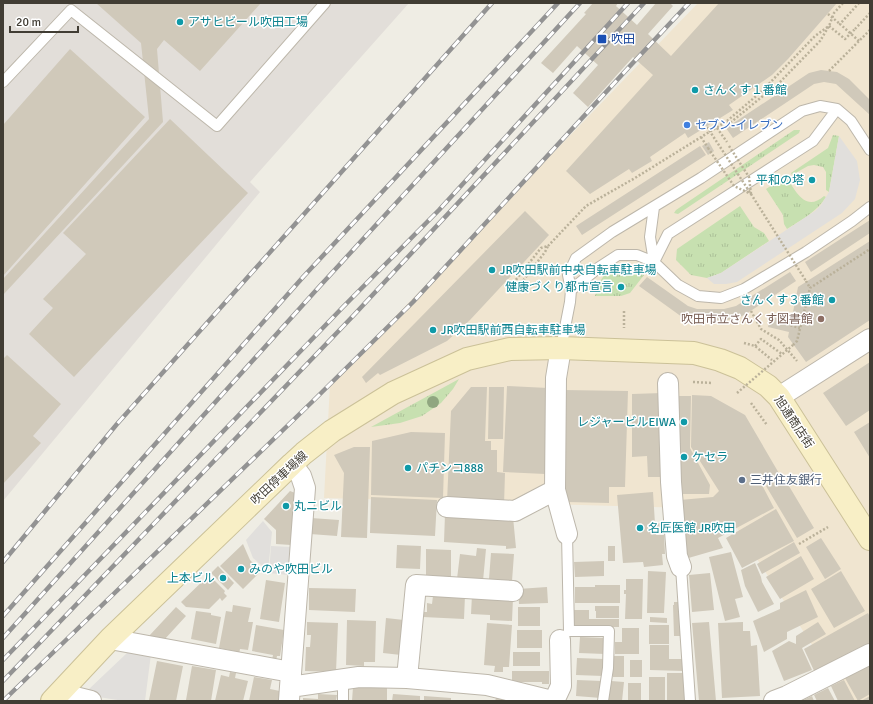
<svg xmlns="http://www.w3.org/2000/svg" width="873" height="704" font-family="Signika,'Noto Sans JP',sans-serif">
	<defs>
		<pattern id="grass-tufts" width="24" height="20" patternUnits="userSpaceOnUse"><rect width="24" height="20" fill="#c7e0b0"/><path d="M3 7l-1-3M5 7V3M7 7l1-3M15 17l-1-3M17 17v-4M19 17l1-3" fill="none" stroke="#acc198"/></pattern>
	</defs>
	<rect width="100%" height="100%" fill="#efede4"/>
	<path fill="#f0e5d0" d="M698,3H870V701H848L725,509L324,498L330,384Z"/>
	<path fill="#e2ded9" d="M3,3H409L250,182L260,192L3,501Z"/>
	<path fill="url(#grass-tufts)" d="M794,130H800L799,133L678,214L674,213L676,210Z
		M833,135L839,136L829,192L826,190V172L823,167L814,165L808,166L792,175L791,173L828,148Z
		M786,176C795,190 805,213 824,196L826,197C817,212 801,220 787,229L784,224L783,215L766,189Z
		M740,206L754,227L764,233L769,241L721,273L707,278L691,275L676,260L677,249Z
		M623,266L634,269L644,275L630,293L621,296H595C598,286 601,276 610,270C614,267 619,267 623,266Z
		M459,379L453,389L441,403L422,416L400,423L371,427Z"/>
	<path fill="#e1dfdc" d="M839,136L857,161L860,180L855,199L842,213L737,282L726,284H714L707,278L721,273L815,211L821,205L829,192Z
		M263,521L272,532L268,571L253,558L246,540Z
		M271,546L291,547L289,575L269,573Z
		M127,653L151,654L145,701H124L92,696L88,690Z"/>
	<path fill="#d0c9ba" d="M96,3H261L200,71L164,40L157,49L163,122L3,295V279L149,119L141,43Z
		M593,3H618L616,6L637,25L656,3H670L673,6L648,34L671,56L719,3H837L788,59L772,75L729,105L733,110L688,138L685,133L650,157L652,161L632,173L629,169L590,194L566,171L653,75L633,57L588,107L573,93L598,65L577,46L553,73L541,63L586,14L584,13Z
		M70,49L145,117L3,276V125Z
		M821,70L837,72L849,79L870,100V115L836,84L824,82L814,84L733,138L726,128L809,73Z
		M170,119L248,193L74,377L29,334L53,308L43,299L86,254L63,233Z
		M709,142L714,151L708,155L702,146Z
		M700,146L706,155L582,235L576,226Z
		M525,211L549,235L539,246L470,320L447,341L380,375L378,373L366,383L362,377Z
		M870,220V233L811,272L805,262Z
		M870,241V320L806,362L788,337L789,332L768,327L771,313L792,317L798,287Z
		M790,272L796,281L746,314L738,318L727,320L697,321L689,320L682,317L639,286L647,277L688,306L697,309H724L736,306Z
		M7,355L61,404L33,436L41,443L3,484V359Z
		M870,362V410L846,426L823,393Z
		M507,386L548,388L545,474L503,472Z
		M471,387H487L485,441H491V450H497V472L505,473L504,505L447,502L451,411Z
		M489,387H504L503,439H488Z
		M563,390L628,391L625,487H609V503L567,502L561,484Z
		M662,393L664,477H648L647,456L632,457V394Z
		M692,395L711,396L745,415L780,475L762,485L774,508L718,538L723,548L685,559L680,500L713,497L719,491L691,447Z
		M677,396H691L690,448L710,485L709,494H678Z
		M870,422V458L854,432Z
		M411,432L445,433L443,498L371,495L372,441Z
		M354,447H370L367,538L341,537L344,473L334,455Z
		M783,476L814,528L797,538L766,486Z
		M290,491L298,494L291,545L276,544V530L264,519Z
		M653,492L655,524L660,523V532H656V535H664L665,554H662L663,565L644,567L643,562L623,563L617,495Z
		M371,497L437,500L435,536L370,533Z
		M776,509L794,541L742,568L726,538Z
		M445,514L513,517L516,548L506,549V546L444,542Z
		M311,518L339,520L337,536L310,534Z
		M821,538L841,569L825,579L806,547Z
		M794,542L800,553L762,574L757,564Z
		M243,544L250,560L261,571L243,589L220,566Z
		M397,545L421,546L420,569L396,568Z
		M608,546H615V561H608Z
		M477,548L486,549L483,581L457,579L460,554L476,556Z
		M426,549L451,550V578L426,577Z
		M731,552L743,597L735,599L740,617L725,621L709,557Z
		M491,553L514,554L512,581L489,579Z
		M801,556L814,579L780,599L766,577Z
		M604,561V576L575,577L574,562Z
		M755,563L761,577L762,582L774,604L758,612L745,586L741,570Z
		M218,566L234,583L228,590L211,573Z
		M648,571L666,572L664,613H647Z
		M841,571L865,611L834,628L811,589Z
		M710,573L714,610L692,612L689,575Z
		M209,575L225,591L224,593L227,596L222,601L220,598L209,609L186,607L181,602Z
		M626,579H643L642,619H625L626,594H624V590H626Z
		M266,580L285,583L279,622L260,619Z
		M595,585H620V603H575V587H595Z
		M547,587L548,603L519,604L518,589Z
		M309,588L356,589L355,612L309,610Z
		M806,590L818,617L787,632V639L764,652L753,621L780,609V603Z
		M465,595L464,619L423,617V612H427V603L432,604L433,596Z
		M472,595L513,598L512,621L490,620V615L471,614Z
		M674,602H680L681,636H674L673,605H674Z
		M233,605L251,608L248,622H253L248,650L240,649L239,654L233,653L234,651L219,648L226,611L232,612Z
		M595,606H619V618H596V611H595Z
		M176,607L186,616L164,640L149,636Z
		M518,607H540V626H518Z
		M574,610H589V619H619V627H574Z
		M196,611L211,613V615L221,617L216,644L191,639Z
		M868,613L870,617V645L816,675L804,649Z
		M650,617L667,618V623L650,622Z
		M386,618L404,620L401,655L383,653Z
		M347,620L376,621L375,662H364V666L346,665Z
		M307,622L338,623L336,672L305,671L306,647H310L311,635H307Z
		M709,622L716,701H699L692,623Z
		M743,622V631H750L751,646L757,645L760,696L722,698L718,623Z
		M818,622L826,634L802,648L812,670L784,681L772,651L789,641L796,644V636Z
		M487,623L512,625L509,667H503V672H494L495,666L484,665Z
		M256,625L284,630L280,656H277L276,661L272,660L273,655L252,651Z
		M649,625H669V644H649Z
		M622,628H639V654H615V642H622Z
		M517,630H542V648H517Z
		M580,637L605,638V654L579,653Z
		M650,645H669V659H684V671L650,670Z
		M513,652H540V666H513Z
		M613,656H624V677H613Z
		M577,658L604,659L603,676L576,675Z
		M630,660H642V677H630Z
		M157,661L183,666L176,701L149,700Z
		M870,663V694L858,701L845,678Z
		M192,666L216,670L211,701H193L186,700Z
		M512,671H549V684H542V682H512Z
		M230,672L236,673L235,678L248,681L243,701H215L221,675L229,677Z
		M667,673H684V701H667Z
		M254,677L272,680L270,689L280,691L278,701H249Z
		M649,677H665V701H649Z
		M577,680L602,681L601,698L576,696Z
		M844,680L855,701H838L831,686Z
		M611,681L624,682L622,701H608Z
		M628,683H641V701H628Z
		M353,687H387V701H352Z
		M828,688L835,701H817L814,695Z
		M318,694L337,695L336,701H303V698L318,699Z
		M393,694L420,696V701H392Z
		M424,696L451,698V701H424Z
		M812,696L814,701H801Z
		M870,696V701H861Z
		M496,698H506V701H495Z"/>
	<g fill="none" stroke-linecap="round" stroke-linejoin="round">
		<g stroke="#bdb7ab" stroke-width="12">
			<path id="lane" d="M3,82L71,10L217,126L325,3
				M654,207L650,237L654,262
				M654,262L668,234L813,141L837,109
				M571,290L598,268L618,255H637L654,262L678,285L698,296L721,298L744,289L806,252L852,221L870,207
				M561,348L570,302L571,290L568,275L576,258L612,232L701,178L802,111L820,106L837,109L851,121L870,150
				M567,534L569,631H609L608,668L603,701
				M681,567L690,701
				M343,701V680"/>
		</g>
		<g stroke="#bdb7ab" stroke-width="22">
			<path id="street" d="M561,348L556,378L555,490L567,534
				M668,383L671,482L677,556L681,567
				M779,397L870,339
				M447,507L515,511L555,490
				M110,639L291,672
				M407,678L416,585L513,591
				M290,687L359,677L407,678L487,685L552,701
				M59,693L91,701
				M289,700L305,488L301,476L292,464
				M554,701L561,686L560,640
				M774,701L787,696L870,654"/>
		</g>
		<g stroke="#cbc198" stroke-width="24">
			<path id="secondary" d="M52,701L110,639L292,464L304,453L332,431L393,393L467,359L510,349L561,348L694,353L720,360L740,368L768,386L779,397L870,539"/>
		</g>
		<path stroke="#bab19a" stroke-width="2.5" stroke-dasharray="2 2" stroke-linecap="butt" d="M828,14L840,24
			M855,29L870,13
			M859,41L840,24L859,3
			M829,71L870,30
			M727,121L762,91L815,36L829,26
			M717,128L727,142
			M701,137L708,148
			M806,281L810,288
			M511,286L541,248L548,246
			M516,290L545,252L548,246
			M624,311V328
			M751,311L761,329L779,340L797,361
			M779,322L800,328
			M744,343L755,346L772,360
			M793,345L797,341L810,288L870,249
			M755,346L761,339L782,354
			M693,382L713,383
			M751,403L767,425
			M799,544L828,527"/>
		<use href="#lane" stroke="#fff" stroke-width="10"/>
		<use href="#street" stroke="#fff" stroke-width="20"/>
		<use href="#secondary" stroke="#f8efc6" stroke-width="22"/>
		<g stroke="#939393" stroke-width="4.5">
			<path id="rail" d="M3,562L117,424L492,3
				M3,616L304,276L558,3
				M3,638L319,287L580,3
				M3,660L343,307L439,210L628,3
				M3,681L353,316L644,3
				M3,701L313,401L413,302L630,66L689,3"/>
		</g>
		<use href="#rail" stroke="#fff" stroke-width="3" stroke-dasharray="9" stroke-linecap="butt"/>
		<path stroke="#bab19a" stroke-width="2.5" stroke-dasharray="2 2" stroke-linecap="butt" d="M829,26L845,39L855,29
			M707,127L751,194L806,281
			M729,146L749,177L751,194
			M708,148L734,186L751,194
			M548,246L586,206L635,178L727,121L730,123L780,82L820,41L829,26L834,13L843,3
			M737,393L793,345"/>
	</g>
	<circle fill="#90a680" cx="433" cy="402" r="6"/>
	<g fill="#0f9aa8" stroke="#fff" stroke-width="1.5">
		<circle cx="180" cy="22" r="4"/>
		<circle cx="695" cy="90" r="4"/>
		<circle cx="812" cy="180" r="4"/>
		<circle cx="492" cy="270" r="4"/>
		<circle cx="621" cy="287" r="4"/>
		<circle cx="832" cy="300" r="4"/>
		<circle cx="433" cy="330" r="4"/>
		<circle cx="684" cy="422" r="4"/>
		<circle cx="684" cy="457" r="4"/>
		<circle cx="408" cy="468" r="4"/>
		<circle cx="286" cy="506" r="4"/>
		<circle cx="640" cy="528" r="4"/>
		<circle cx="241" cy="569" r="4"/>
		<circle cx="223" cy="578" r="4"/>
	</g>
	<rect fill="#1a4fb4" stroke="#fff" stroke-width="1.5" x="597" y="34" width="10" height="10" rx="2"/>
	<circle fill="#3f7fe0" stroke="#fff" stroke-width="1.5" cx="687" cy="125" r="4"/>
	<circle fill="#8d6e63" stroke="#fff" stroke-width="1.5" cx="821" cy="319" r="4"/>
	<circle fill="#5c6f8a" stroke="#fff" stroke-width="1.5" cx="742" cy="480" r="4"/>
	<g text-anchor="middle" stroke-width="3" stroke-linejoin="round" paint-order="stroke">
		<g font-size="12" fill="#0d838f" stroke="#fff" text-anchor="start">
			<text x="188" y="26">アサヒビール吹田工場</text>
			<text x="703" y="94">さんくす１番館</text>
			<text x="804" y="184" text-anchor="end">平和の塔</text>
			<text x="500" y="274">JR吹田駅前中央自転車駐車場</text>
			<text x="613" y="291" text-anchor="end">健康づくり都市宣言</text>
			<text x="824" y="304" text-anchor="end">さんくす３番館</text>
			<text x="441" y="334">JR吹田駅前西自転車駐車場</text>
			<text x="676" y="426" text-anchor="end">レジャービルEIWA</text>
			<text x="692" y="461">ケセラ</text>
			<text x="416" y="472">パチンコ888</text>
			<text x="294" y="510">丸ニビル</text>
			<text x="648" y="532">名匠医館 JR吹田</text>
			<text x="249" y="573">みのや吹田ビル</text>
			<text x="215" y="582" text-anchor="end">上本ビル</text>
		</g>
		<g font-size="12" fill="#164399" stroke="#fff" text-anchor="start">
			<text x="611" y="43">吹田</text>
		</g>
		<g font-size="12" fill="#366cbe" stroke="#fff" text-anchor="start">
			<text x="695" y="129">セブン-イレブン</text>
		</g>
		<g font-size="12" fill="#785e54" stroke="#fff" text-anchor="end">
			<text x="813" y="323">吹田市立さんくす図書館</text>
		</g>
		<g font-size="12" fill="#413d34" stroke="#fff">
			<text transform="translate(794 422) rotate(56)" y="4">旭通商店街</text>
			<text transform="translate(279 478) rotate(-43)" y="4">吹田停車場線</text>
		</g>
		<g font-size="12" fill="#4e5e75" stroke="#fff" text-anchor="start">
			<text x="750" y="484">三井住友銀行</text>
		</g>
	</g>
	<rect width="873" height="704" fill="none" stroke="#413d34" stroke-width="8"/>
	<path d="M10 26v6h68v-6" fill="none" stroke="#413d34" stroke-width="2"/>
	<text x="16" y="26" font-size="12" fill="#413d34" stroke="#ffffff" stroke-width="3" paint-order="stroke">20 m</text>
</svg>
